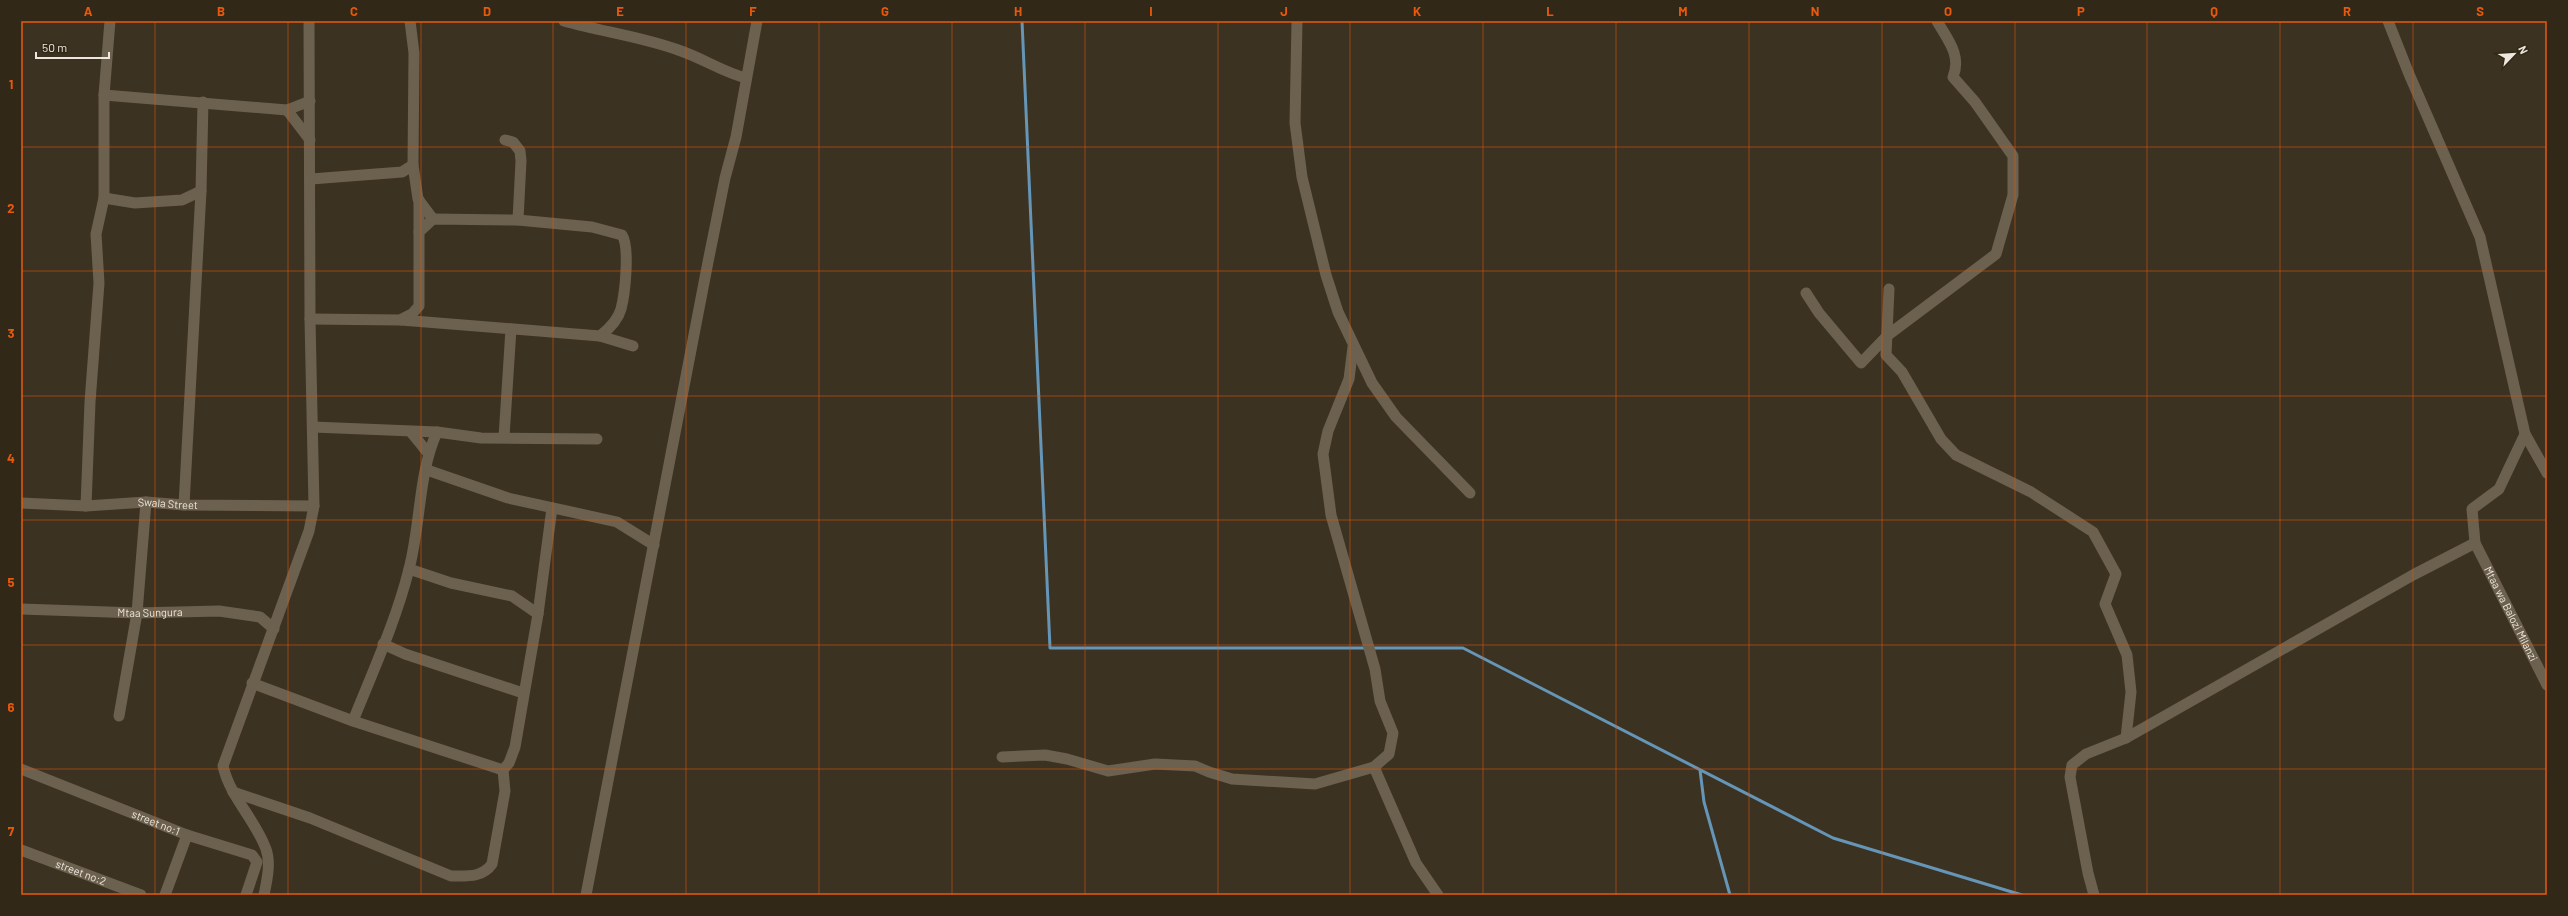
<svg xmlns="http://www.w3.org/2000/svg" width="2568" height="916" font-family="Barlow,sans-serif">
	<rect width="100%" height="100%" fill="#3c3222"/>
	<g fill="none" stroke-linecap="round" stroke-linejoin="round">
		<path stroke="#6596b7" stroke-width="3" d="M1022,21L1050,648H1366
			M1372,648H1463L1833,838L2022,895
			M1700,770L1704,802L1730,895"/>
		<g stroke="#6c614f" stroke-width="11">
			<path d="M564,21C603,32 644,37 681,51C704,59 723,72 746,78"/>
			<path d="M1297,21L1295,123L1302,177L1326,275L1338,312L1372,383L1396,417L1470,493"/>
			<path d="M2388,21L2409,74L2480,237L2525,434L2547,473"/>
			<path d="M104,95L287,110L310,101"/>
			<path d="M287,110L310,140"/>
			<path d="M505,140L513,142L520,151L521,161L518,220"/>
			<path d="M413,165L418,199L433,219"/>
			<path d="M311,179L402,172L413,165L414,53L410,21"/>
			<path d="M104,198L135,203L182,200L201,191"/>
			<path d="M419,200V232"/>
			<path d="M1889,289L1886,355L1902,372L1941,439L1956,455L2031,492L2093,532L2116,574L2105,604L2127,655L2131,692L2126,738"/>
			<path d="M1806,293L1819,313L1861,363L1888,335L1996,254L2013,195V156L1975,102L1953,77C1962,55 1947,39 1937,21"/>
			<path d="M310,319L400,320L412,314L419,306V232L433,219L518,220L592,227L622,235C630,247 625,294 621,309C618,320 609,329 600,336"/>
			<path d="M401,320L600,336L633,346"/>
			<path d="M1353,347L1349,379L1328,431L1323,454L1331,515L1375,669L1380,701L1393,733L1389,754L1374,767"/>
			<path d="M313,427L437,432L481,438L597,439"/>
			<path d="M411,432L428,453"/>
			<path id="s1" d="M2525,434L2499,489L2472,509L2475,543L2547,685"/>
			<path d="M504,437L511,329"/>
			<path d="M427,470L508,498L617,522L654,545"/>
			<path id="s2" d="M21,503L86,506L146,502L184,505L314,506"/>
			<path d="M184,505L201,191L203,102"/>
			<path d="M86,506L90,402L99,283L96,234L104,198V95L110,21"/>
			<path d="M409,569L451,583L512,596L538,614"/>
			<path id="s3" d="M21,609L137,613L219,611L260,617L274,629"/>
			<path d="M383,644L405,654L523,693"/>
			<path d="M252,683L353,721L503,770L509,763L515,747L538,614L552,508"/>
			<path d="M119,716L137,613L146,502"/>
			<path d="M353,721C373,671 396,621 409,569C421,524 418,474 437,432"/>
			<path d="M1002,757L1045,755L1067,759L1108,771L1155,764L1195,766L1209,772L1232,779L1315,784L1374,767L1416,863L1438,895"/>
			<path id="s4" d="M21,769L187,835L252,855L257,862L246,895"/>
			<path d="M233,792L310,818L451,876C467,876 482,878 492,864L505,791L503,770"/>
			<path id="s5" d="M21,850L141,895"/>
			<path d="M165,895L187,835"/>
			<path d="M264,895C267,880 271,863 266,849C255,819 230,797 223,766L309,531L314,506L310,319L309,21"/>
			<path d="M2094,895L2088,873L2070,777L2072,765L2086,754L2126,738L2413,575L2475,543"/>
		</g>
		<path stroke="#6c614f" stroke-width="11" d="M586,895L708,262L725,178L736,137L757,21"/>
	</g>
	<path fill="none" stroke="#e8590c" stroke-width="1" stroke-opacity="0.55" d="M155,21V895M288,21V895M421,21V895M553,21V895M686,21V895M819,21V895M952,21V895M1085,21V895M1218,21V895M1350,21V895M1483,21V895M1616,21V895M1749,21V895M1882,21V895M2015,21V895M2147,21V895M2280,21V895M2413,21V895M21,147H2547M21,271H2547M21,396H2547M21,520H2547M21,645H2547M21,769H2547"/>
	<g text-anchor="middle" stroke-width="3" stroke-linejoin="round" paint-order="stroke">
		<g font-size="11" fill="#ede7dd" stroke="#322818">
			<text dy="4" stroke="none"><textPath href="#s2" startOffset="147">Swala Street</textPath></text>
			<text dy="4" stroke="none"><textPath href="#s3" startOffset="129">Mtaa Sungura</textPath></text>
			<text dy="4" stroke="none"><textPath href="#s1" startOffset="208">Mtaa wa Balozi Milanzi</textPath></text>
			<text dy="4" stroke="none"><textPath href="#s4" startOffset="145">street no:1</textPath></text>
			<text dy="4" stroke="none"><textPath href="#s5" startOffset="64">street no:2</textPath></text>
		</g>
	</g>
	<rect width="2568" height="916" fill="none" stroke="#322818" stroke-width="44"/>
	<g transform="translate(2514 54) rotate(65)" stroke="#322818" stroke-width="3" paint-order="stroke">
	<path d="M0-3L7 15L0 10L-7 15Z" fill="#ede7dd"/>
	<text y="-6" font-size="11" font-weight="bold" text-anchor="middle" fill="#ede7dd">N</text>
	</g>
	<path d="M36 52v6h73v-6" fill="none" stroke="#ede7dd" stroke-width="2"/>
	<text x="42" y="52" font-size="12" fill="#ede7dd" stroke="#322818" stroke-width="3" paint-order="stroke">50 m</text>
	<rect x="22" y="22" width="2524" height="872" fill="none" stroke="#e8590c" stroke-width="1.5"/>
	<g font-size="13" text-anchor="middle" font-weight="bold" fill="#e8590c">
		<text x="88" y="16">A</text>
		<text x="221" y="16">B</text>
		<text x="354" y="16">C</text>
		<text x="487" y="16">D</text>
		<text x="620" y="16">E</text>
		<text x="753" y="16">F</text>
		<text x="885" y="16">G</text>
		<text x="1018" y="16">H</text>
		<text x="1151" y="16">I</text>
		<text x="1284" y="16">J</text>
		<text x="1417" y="16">K</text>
		<text x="1550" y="16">L</text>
		<text x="1683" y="16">M</text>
		<text x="1815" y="16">N</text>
		<text x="1948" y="16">O</text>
		<text x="2081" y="16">P</text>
		<text x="2214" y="16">Q</text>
		<text x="2347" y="16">R</text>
		<text x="2480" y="16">S</text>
		<text x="11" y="89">1</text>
		<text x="11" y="213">2</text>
		<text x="11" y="338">3</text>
		<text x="11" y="463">4</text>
		<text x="11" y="587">5</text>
		<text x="11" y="712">6</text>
		<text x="11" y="836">7</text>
	</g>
</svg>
